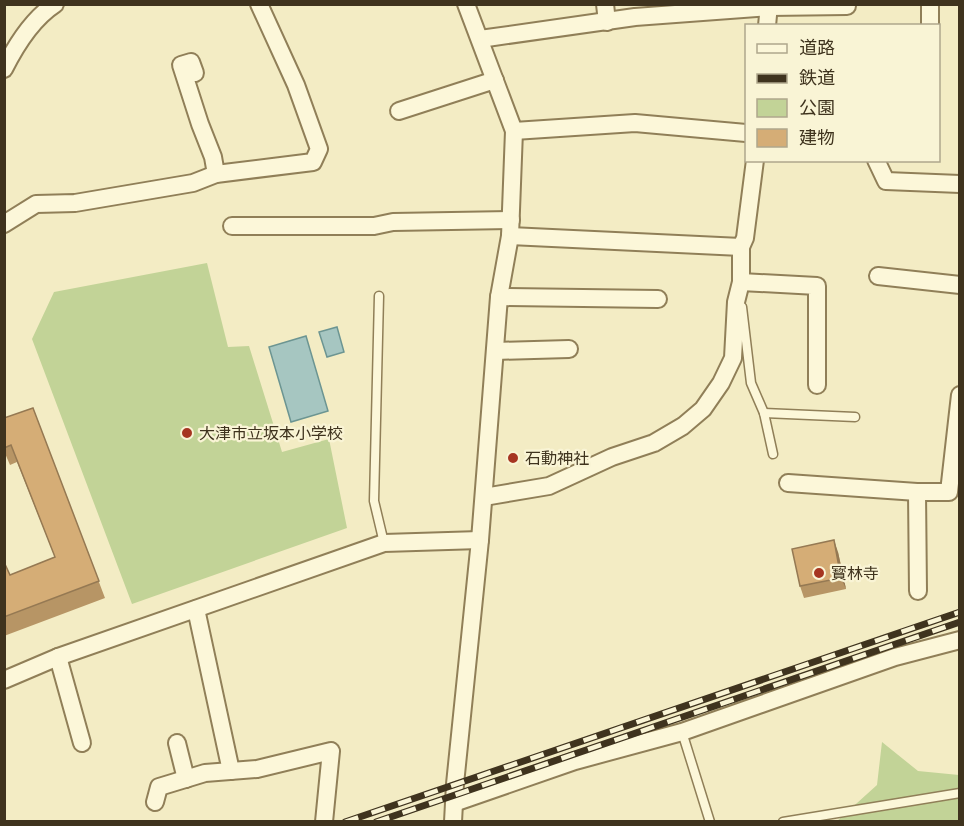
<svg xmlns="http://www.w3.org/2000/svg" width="964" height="826" viewBox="0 0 964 826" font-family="'Roboto Serif','Noto Sans JP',serif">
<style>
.green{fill:#c2d397}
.water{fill:#a6c6c1;stroke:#6c9592;stroke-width:1.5}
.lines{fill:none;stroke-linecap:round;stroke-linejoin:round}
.service-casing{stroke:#907f58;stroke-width:11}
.minor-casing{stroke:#907f58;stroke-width:20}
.service{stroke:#fcf7d9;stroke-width:8}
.minor{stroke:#fcf7d9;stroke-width:16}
.rail-casing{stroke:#3f331e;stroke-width:7}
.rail{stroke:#f9f4d5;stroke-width:4.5;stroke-dasharray:14;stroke-linecap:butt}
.wall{fill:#b79565}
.shaded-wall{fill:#957953}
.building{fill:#d5ad76;stroke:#957953;stroke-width:1.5}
.poi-dot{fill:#a63521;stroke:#f9f4d5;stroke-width:2}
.labels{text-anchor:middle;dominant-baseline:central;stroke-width:4.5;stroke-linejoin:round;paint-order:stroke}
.poi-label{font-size:16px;fill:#3f331e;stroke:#f9f4d5;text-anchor:start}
</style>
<rect width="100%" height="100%" fill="#f3ecc4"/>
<g class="green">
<path d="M 207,263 L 228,347 L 249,346 L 282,452 L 329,439 L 347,528 L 132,604 L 32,339 L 54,292 Z"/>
<path d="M 882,742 L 918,771 L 959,775 L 959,821 L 836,822 L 877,785 Z"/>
</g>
<g class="water">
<path d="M 337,327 L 344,352 L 327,357 L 319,332 Z"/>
<path d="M 306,336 L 328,411 L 291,422 L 269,347 Z"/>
</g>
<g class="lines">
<defs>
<g id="service">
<path d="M 379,296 L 374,501 L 384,543"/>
<path d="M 742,307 L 751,383 L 764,413 L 773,454"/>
<path d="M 764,413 L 855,417"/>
<path d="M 682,732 L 710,822"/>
<path d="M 783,822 L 960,793"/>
</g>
<g id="minor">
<path d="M 605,4 L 607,22"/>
<path d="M 767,26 L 769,4"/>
<path d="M 930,26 L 930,4"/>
<path d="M 480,39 L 635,17 L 769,7 L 847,6"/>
<path d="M 4,69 C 16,45 32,19 55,4"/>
<path d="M 195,73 L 191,62 L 181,65 L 200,124 L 213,157 L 216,174"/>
<path d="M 399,111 L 495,80"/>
<path d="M 514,131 L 635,123 L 746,133"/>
<path d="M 876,160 L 886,181 L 960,184"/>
<path d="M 4,224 L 36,204 L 75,203 L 193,183 L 216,174 L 313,162 L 319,149 L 296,85 L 259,4"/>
<path d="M 232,226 L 374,226 L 393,222 L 511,220"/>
<path d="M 510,236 L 741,247"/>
<path d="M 878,276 L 960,285"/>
<path d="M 741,282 L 817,286 L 817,385"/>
<path d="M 499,297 L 658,299"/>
<path d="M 495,351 L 569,349"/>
<path d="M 788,483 L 917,492 L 949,492 L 960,395"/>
<path d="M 917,492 L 918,591"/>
<path d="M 484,497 L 549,486 L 612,457 L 654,443 L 683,426 L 703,409 L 721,383 L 733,358 L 736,302 L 741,282 L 741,247 L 745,238 L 755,160"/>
<path d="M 196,609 L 231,771"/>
<path d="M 58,657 L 82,743"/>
<path d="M 4,680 L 58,657 L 384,543 L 480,540"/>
<path d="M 177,743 L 186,779"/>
<path d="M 155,802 L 159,787 L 205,773 L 257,769 L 331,751 L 324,822"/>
<path d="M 454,803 L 575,761 L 682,732 L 895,657 L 960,640"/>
<path d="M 453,822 L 455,784 L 480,540 L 499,297 L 510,236 L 514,131 L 466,4"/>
</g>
</defs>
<use href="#service" class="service-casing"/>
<use href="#minor" class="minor-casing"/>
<use href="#service" class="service"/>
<use href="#minor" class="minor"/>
<defs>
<g id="rail">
<path d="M 345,822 L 960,612"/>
<path d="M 376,822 L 960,622"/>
</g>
</defs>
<use href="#rail" class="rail-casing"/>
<use href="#rail" class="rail"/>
</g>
<g class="wall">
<path d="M 33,408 L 105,598 L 4,636 L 4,562 L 10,575 L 55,557 L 17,462 L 10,465 L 4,451 L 4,418 Z"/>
<path d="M 838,552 L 846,589 L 804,598 L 800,586 Z"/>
</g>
<path class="shaded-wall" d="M 834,540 L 838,552 L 846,589 L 841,578 Z"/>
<g class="building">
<path d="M 33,408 L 99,581 L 4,617 L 4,562 L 10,575 L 55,557 L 11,445 L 4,448 L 4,418 Z"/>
<path d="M 834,540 L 841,578 L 800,586 L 792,549 Z"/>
</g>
<g class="poi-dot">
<circle cx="187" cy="433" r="6"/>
<circle cx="513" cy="458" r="6"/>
<circle cx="819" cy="573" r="6"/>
</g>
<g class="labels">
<g class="poi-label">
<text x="199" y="433">大津市立坂本小学校</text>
<text x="525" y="458">石動神社</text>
<text x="831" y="573">寳林寺</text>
</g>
</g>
<rect width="964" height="826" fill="none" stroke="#3f331e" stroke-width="12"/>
<rect x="745" y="24" width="195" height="138" fill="#f9f4d5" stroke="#afa78c" stroke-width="1.5"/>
<rect x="757" y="44" width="30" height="9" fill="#fcf7d9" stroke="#afa78c" stroke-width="1.5"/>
<text x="799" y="54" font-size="18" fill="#3f331e">道路</text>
<rect x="757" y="74" width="30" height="9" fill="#3f331e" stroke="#afa78c" stroke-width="1.5"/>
<text x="799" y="84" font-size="18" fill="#3f331e">鉄道</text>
<rect x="757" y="99" width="30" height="18" fill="#c2d397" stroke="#afa78c" stroke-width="1.5"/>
<text x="799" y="114" font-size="18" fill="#3f331e">公園</text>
<rect x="757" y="129" width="30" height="18" fill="#d5ad76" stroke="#afa78c" stroke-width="1.5"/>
<text x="799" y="144" font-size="18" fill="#3f331e">建物</text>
</svg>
